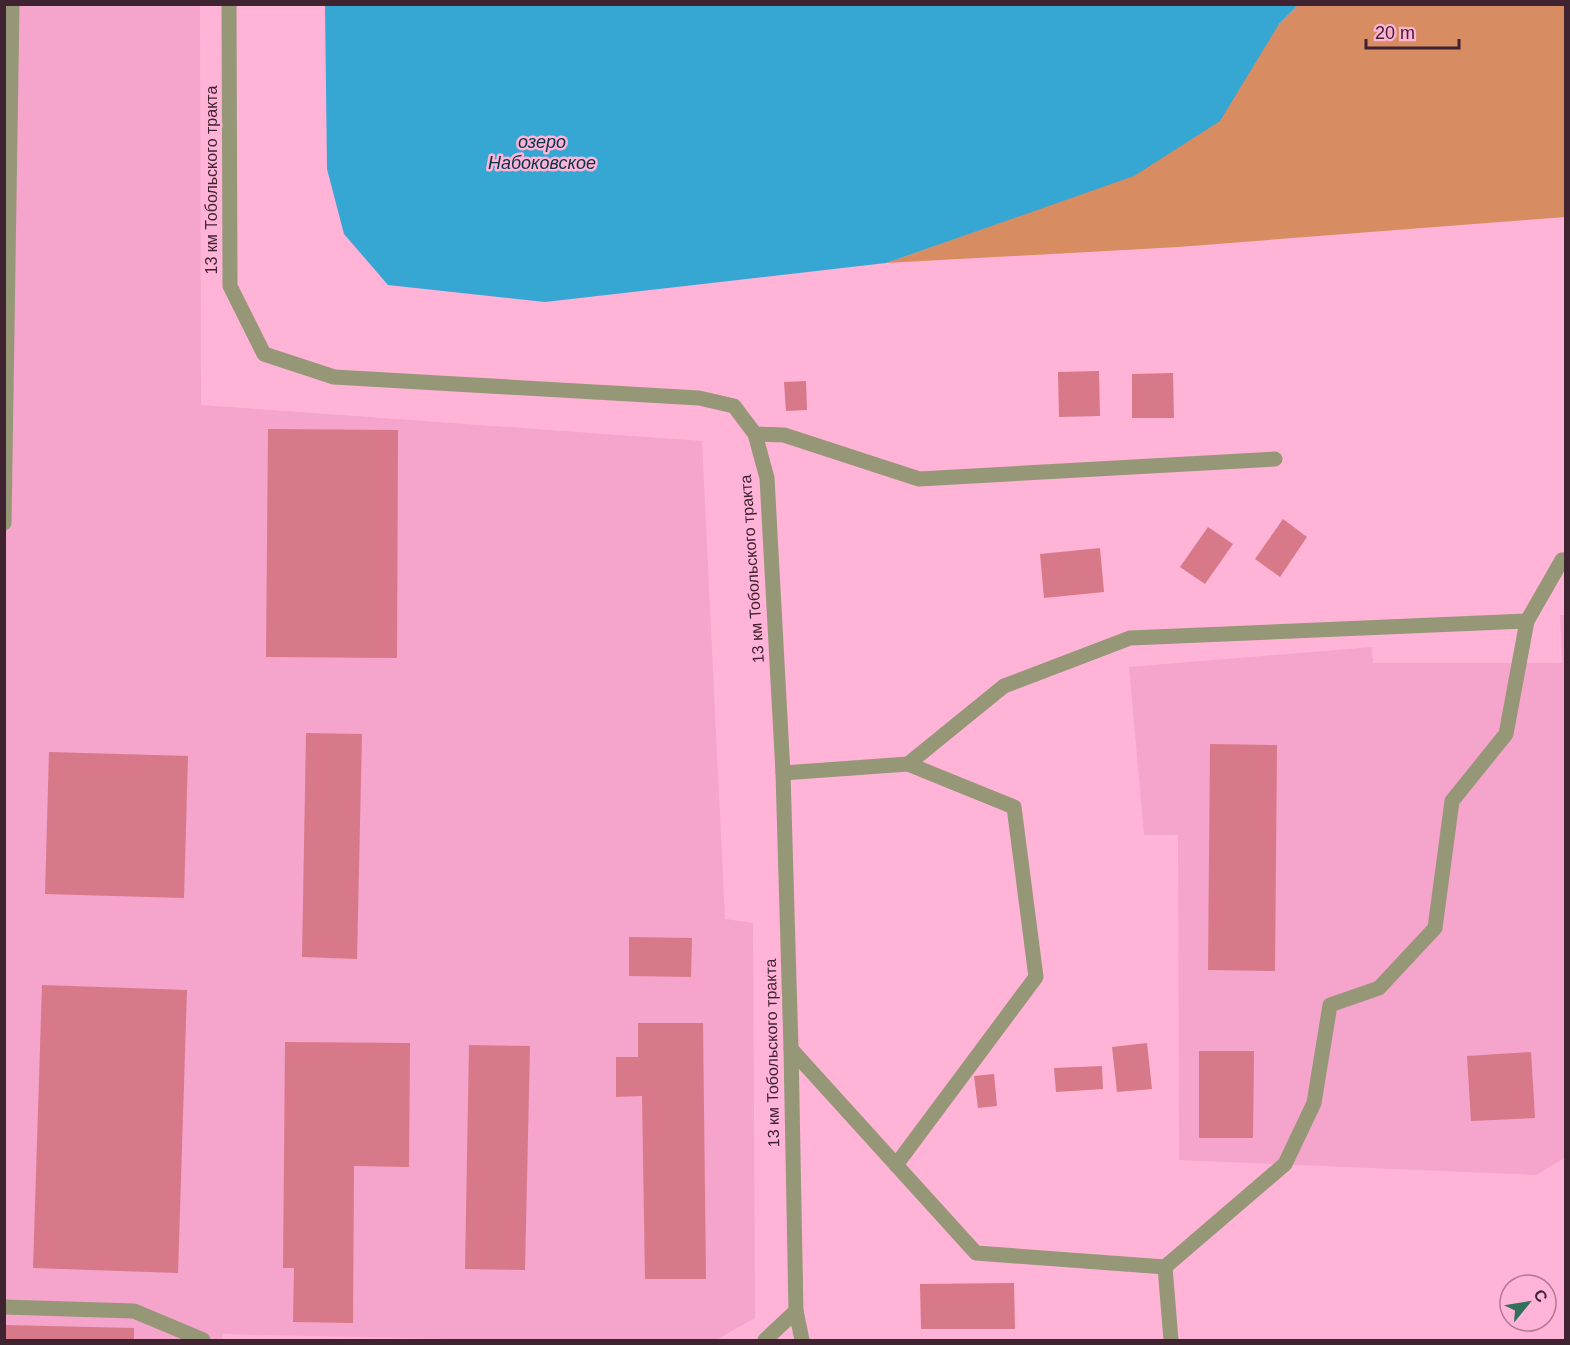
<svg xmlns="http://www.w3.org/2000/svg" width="1570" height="1345" viewBox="0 0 1570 1345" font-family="Helvetica,sans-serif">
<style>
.built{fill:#f5a4cb}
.green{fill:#d78c62}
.water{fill:#36a6d3}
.building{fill:#d77989}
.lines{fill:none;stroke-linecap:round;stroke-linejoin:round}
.lane{stroke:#959777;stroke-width:15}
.street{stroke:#959777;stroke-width:15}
.labels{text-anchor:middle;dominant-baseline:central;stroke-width:5;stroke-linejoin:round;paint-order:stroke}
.street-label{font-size:16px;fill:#402331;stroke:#ffb3d7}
.water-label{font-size:18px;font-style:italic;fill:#043648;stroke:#ffb3d7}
</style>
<rect width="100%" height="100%" fill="#ffb3d7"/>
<g class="built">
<path d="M 5,5 L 200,5 L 201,405 L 702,441 L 725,919 L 753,923 L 755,1318 L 716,1340 L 501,1340 L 223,1334 L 222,1340 L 5,1340 Z"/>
<path d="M 1560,615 L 1565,615 L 1565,1158 L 1536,1175 L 1179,1160 L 1178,835 L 1144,835 L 1129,667 L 1372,647 L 1373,663 L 1562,663 Z"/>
</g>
<path class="green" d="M 1298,5 L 1565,5 L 1565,217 L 1178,247 L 886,263 L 1047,206 L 1279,24 Z"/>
<path class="water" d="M 325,5 L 325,4 L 1298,5 L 1279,24 L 1220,121 L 1134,176 L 886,263 L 545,302 L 388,285 L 344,234 L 327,169 Z"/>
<g class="building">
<path d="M 1099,371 L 1100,416 L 1059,417 L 1058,372 Z"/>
<path d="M 1173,373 L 1174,418 L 1132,418 L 1132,374 Z"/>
<path d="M 806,381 L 807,410 L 786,411 L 784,382 Z"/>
<path d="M 268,429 L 398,430 L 397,658 L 266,657 Z"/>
<path d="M 1283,519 L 1307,537 L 1280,577 L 1255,559 Z"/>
<path d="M 1208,527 L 1233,544 L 1205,584 L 1180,567 Z"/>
<path d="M 1100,548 L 1104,592 L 1044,598 L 1040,554 Z"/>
<path d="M 306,733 L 362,734 L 357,959 L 302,957 Z"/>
<path d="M 1210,744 L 1277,745 L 1275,971 L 1208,970 Z"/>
<path d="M 49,752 L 188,756 L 184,898 L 45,894 Z"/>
<path d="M 629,937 L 692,938 L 691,977 L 629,976 Z"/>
<path d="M 42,985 L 187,990 L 178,1273 L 33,1268 Z"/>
<path d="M 638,1023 L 703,1023 L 706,1279 L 645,1279 L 642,1096 L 616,1097 L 616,1057 L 638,1057 Z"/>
<path d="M 285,1042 L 410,1043 L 409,1167 L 354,1166 L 353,1323 L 293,1322 L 294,1268 L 283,1268 Z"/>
<path d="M 1147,1043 L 1152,1089 L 1117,1092 L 1112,1047 Z"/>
<path d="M 469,1045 L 530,1046 L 525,1270 L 465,1269 Z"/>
<path d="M 1199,1051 L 1254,1051 L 1253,1138 L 1199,1138 Z"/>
<path d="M 1531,1052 L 1535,1118 L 1471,1121 L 1467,1056 Z"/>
<path d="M 1102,1066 L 1103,1089 L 1056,1092 L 1054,1068 Z"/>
<path d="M 994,1074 L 997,1106 L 978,1108 L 974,1076 Z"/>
<path d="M 1014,1283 L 1015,1329 L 921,1329 L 920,1284 Z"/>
<path d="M 4,1325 L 134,1328 L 134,1340 L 4,1340 Z"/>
</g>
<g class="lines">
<g class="lane">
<path d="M 755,434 L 784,435 L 919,479 L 1275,459"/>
<path d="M 4,523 L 12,4"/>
<path d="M 783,773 L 908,764 L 1004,686 L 1130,638 L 1527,621 L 1562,560 L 1566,560"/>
<path d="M 791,1049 L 976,1253 L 1165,1267 L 1285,1164 L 1314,1103 L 1330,1005 L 1379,988 L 1435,928 L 1452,801 L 1506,734 L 1527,621"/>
<path d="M 896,1165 L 1036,977 L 1014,807 L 908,764"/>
<path d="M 1165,1267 L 1171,1340"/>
<path d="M 4,1307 L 134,1311 L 203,1340"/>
<path d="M 796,1311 L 802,1340"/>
</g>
<path class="street" d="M 229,4 L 230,286 L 264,354 L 334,377 L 699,398 L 734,406 L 755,434 L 767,478 L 783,773 L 791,1049 L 796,1311 L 765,1340"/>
</g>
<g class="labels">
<g class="street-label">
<text transform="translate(211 180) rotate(-90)">13 км Тобольского тракта</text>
<text transform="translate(752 569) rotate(-94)">13 км Тобольского тракта</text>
<text transform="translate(772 1053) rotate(-91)">13 км Тобольского тракта</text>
</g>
<g class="water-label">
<text x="542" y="142">озеро<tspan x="542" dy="21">Набоковское</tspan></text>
</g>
</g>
<rect width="1570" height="1345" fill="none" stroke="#402331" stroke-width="12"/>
<g transform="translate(1528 1303) rotate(60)"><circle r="28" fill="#ffb3d7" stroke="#b37995" stroke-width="1.5"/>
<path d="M0-4.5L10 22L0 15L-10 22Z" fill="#33705c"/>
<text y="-9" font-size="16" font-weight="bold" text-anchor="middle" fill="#402331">С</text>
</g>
<path d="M1366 39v9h93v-9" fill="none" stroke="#402331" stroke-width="3"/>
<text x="1375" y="39" font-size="18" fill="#402331" stroke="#ffb3d7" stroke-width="4.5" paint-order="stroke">20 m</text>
</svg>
